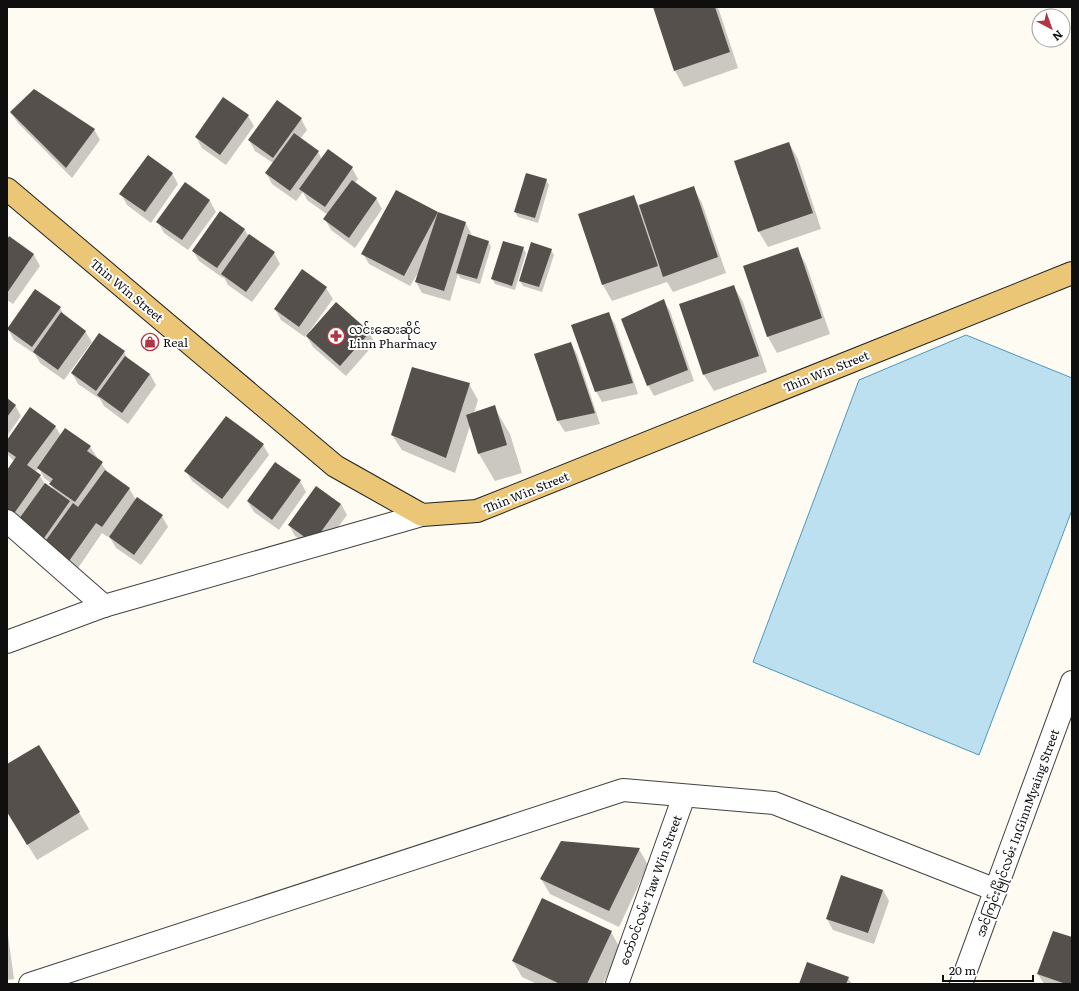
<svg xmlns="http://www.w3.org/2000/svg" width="1079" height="991" viewBox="0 0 1079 991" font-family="Literata,'Noto Sans Myanmar',serif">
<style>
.water{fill:#bce0f0;stroke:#4b99bf}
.shadow{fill:#0003;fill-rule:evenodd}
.building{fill:#56504c}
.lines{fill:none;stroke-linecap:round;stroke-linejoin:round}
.minor-casing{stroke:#424242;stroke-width:24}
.major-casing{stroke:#202020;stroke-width:24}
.minor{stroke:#fff;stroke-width:22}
.major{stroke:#eac676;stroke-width:22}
.labels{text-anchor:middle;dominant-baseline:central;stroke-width:4;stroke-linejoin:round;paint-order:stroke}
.street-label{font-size:12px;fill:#0f0f0f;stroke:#fff}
.poi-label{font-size:12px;fill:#0f0f0f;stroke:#fff;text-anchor:start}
</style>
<rect width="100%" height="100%" fill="#fefbf2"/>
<path class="water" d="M 966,335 L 1072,378 L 1072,510 L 979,755 L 753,662 L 859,380 Z"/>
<g class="shadow">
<path d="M 654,7 L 718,7 L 738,68 L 684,87 L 675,71 Z"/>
<path d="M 11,113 L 94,129 L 100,140 L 72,178 L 18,123 Z"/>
<path d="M 248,116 L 254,126 L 226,165 L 202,148 L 196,137 Z"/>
<path d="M 301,119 L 307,130 L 300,139 L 318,152 L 322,159 L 352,168 L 358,179 L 355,183 L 376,198 L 382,209 L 355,248 L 331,230 L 325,219 L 328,215 L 307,200 L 303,192 L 296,201 L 272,184 L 266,173 L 273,163 L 255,151 L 249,140 Z"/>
<path d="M 789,143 L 798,159 L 821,229 L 768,247 L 759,232 Z"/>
<path d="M 172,173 L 178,184 L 151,223 L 127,205 L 121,194 Z"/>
<path d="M 546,180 L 549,185 L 538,223 L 518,217 L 515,212 Z"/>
<path d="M 186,184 L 210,201 L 216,212 L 188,250 L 164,233 L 158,222 Z"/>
<path d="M 693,187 L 702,203 L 726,273 L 673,292 L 667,282 L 612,301 L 603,285 L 580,215 L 633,196 L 639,206 Z"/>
<path d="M 220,212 L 245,230 L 249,237 L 274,253 L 280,264 L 252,302 L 228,285 L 224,277 L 223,278 L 199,261 L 193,251 Z"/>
<path d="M 437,213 L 465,222 L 471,233 L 470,236 L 489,242 L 491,247 L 480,284 L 460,278 L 458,274 L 450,301 L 422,293 L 416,282 L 420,270 L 410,286 L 369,264 L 363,254 Z"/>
<path d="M 10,238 L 34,255 L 40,266 L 13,304 L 7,300 L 7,241 Z"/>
<path d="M 523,248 L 526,253 L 515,290 L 495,284 L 492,279 Z"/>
<path d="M 797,249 L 806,264 L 830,334 L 777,353 L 768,337 L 744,267 Z"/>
<path d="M 551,250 L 554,255 L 542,292 L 523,286 L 520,281 Z"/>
<path d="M 302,271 L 326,288 L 333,299 L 309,332 L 369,333 L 375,343 L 346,376 L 313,347 L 306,335 L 305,337 L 281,320 L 275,309 Z"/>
<path d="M 734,287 L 743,302 L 767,372 L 714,391 L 704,375 L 680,305 Z"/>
<path d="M 663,300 L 670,311 L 694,381 L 654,396 L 648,385 Z"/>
<path d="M 60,308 L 65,317 L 85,331 L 92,342 L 64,380 L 40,363 L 35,354 L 14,340 L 8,329 Z"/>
<path d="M 608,313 L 615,324 L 638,394 L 602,402 L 596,391 Z"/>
<path d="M 571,343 L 577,354 L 600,424 L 565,432 L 558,421 L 535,355 Z"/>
<path d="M 124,352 L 128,359 L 150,374 L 156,385 L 128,424 L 104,406 L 100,399 L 78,384 L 72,373 Z"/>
<path d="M 469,384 L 478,400 L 474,413 L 494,407 L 510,434 L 522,473 L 495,481 L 479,454 L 470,426 L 455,473 L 402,450 L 392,435 Z"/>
<path d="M 7,400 L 15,405 L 21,416 L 7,436 Z"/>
<path d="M 55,426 L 61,436 L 90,447 L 108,473 L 129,488 L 136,500 L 162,516 L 168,527 L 141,565 L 116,548 L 109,536 L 108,537 L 102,533 L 76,571 L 7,516 L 7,472 L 14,461 L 7,454 L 7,442 ZM 39,468 L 44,478 L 51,483 L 54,491 L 45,484 L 40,476 L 35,472 Z"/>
<path d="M 263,445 L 269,455 L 228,509 L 192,481 L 186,471 Z"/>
<path d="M 300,481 L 306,492 L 279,530 L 254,512 L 248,502 Z"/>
<path d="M 341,504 L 347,515 L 319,553 L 295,536 L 289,525 Z"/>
<path d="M 39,746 L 89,829 L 37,860 L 7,811 L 7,765 Z"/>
<path d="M 639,849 L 648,865 L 619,927 L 550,894 L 541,879 Z"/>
<path d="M 883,890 L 889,901 L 874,944 L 833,930 L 827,919 Z"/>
<path d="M 7,928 L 14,979 L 7,980 Z"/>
<path d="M 611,932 L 620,948 L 603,984 L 537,984 L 522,977 L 513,961 Z"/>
<path d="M 1072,938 L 1072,984 L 1044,984 L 1038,974 Z"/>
<path d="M 848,978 L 852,984 L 800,984 Z"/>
</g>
<g class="building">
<path d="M 653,7 L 715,7 L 730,52 L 674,71 Z"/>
<path d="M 34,89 L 95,129 L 66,168 L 10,112 Z"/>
<path d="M 223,97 L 249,115 L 220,155 L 195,137 Z"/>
<path d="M 277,100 L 302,118 L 273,158 L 248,140 Z"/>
<path d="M 294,133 L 319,151 L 290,191 L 265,173 Z"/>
<path d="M 789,142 L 813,213 L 758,232 L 734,161 Z"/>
<path d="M 328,149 L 353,167 L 325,207 L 299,189 Z"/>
<path d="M 148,155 L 173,173 L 145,212 L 119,194 Z"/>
<path d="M 526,173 L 547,179 L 535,218 L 514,212 Z"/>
<path d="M 352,180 L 377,198 L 349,238 L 323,219 Z"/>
<path d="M 185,182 L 210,200 L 182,240 L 156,222 Z"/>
<path d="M 694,186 L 718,257 L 663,277 L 639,205 Z"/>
<path d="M 396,190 L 438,212 L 404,276 L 361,254 Z"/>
<path d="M 634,195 L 658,266 L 602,285 L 578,214 Z"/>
<path d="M 220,211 L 245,229 L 217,268 L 192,251 Z"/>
<path d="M 438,212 L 466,222 L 444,291 L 415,282 Z"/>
<path d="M 249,234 L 275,252 L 246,292 L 221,274 Z"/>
<path d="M 468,234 L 489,241 L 477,279 L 456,273 Z"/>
<path d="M 9,236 L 34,254 L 7,293 L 7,240 Z"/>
<path d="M 503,241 L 524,247 L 512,286 L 491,279 Z"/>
<path d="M 531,242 L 552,249 L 539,287 L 519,281 Z"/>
<path d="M 798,247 L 822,318 L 767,337 L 743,266 Z"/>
<path d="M 302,269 L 327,287 L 299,327 L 274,309 Z"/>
<path d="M 734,285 L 759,356 L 703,375 L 679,304 Z"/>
<path d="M 35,289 L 61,307 L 32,347 L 7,329 Z"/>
<path d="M 664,299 L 688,370 L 647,386 L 621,319 Z"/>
<path d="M 336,302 L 370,332 L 340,366 L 306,336 Z"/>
<path d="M 61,312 L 86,331 L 58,370 L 33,352 Z"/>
<path d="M 609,312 L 633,383 L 595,392 L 571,325 Z"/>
<path d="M 99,333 L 125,351 L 96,391 L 71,373 Z"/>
<path d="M 571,342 L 595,413 L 557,421 L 534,354 Z"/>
<path d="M 125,356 L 150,374 L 122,413 L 97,395 Z"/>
<path d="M 412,367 L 470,383 L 446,458 L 391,435 Z"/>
<path d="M 7,398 L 16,405 L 7,417 Z"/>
<path d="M 495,405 L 507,445 L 478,454 L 466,415 Z"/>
<path d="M 30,407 L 56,426 L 27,465 L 41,475 L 13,515 L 7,511 L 7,470 L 16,457 L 7,451 L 7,440 Z"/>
<path d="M 226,416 L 264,444 L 222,499 L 184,471 Z"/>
<path d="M 65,428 L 91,446 L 87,451 L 103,462 L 75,502 L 49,484 L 53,479 L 37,468 Z"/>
<path d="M 275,462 L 301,480 L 272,520 L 247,501 Z"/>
<path d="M 105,470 L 130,488 L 102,527 L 96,523 L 69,561 L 44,543 L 73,503 L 78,507 Z"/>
<path d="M 45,483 L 70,501 L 42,541 L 16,523 Z"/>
<path d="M 316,486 L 341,504 L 313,543 L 288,525 Z"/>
<path d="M 137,497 L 163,515 L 134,555 L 109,537 Z"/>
<path d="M 39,745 L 80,812 L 27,845 L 7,812 L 7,764 Z"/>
<path d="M 561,841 L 640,848 L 609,911 L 540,879 Z"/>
<path d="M 841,875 L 883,890 L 868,933 L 826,919 Z"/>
<path d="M 542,898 L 612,931 L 587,984 L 560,984 L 512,961 Z"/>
<path d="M 1053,931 L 1072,937 L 1072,984 L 1066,984 L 1037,974 Z"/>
<path d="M 807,962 L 849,977 L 846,984 L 799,984 Z"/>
</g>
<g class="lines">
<defs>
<g id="minor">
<path d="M 7,521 L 104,606"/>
<path d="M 7,642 L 104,606 L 422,515"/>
<path d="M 30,984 L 623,790 L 774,803 L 996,890"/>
<path d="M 617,984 L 684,796"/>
<path d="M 961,984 L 1072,682"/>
</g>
<path id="major" d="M 7,189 L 335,466 L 422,515 L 477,511 L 1072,273"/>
</defs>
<use href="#minor" class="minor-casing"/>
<use href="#major" class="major-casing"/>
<use href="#minor" class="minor"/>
<use href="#major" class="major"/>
</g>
<defs>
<symbol id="pharmacy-ring" viewBox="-11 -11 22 22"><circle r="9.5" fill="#fff" stroke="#b13544" stroke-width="1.5"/><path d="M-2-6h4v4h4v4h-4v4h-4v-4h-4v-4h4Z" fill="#b13544"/></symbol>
<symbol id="shop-ring" viewBox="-11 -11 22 22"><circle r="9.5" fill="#fff" stroke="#b13544" stroke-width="1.5"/><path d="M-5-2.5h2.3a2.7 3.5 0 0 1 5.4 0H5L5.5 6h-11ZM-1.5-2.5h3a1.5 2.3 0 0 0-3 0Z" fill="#b13544"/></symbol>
</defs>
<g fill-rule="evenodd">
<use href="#pharmacy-ring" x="326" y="326" width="20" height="20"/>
<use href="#shop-ring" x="140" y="332" width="20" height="20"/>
</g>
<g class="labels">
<g class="street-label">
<text transform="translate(127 290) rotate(40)">Thin Win Street</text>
<text transform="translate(826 371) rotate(-22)">Thin Win Street</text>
<text transform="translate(526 492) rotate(-22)">Thin Win Street</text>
<text transform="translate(1017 833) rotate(-70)">အင်ကြင်းမြိုင်လမ်း InGinnMyaing Street</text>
<text transform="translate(650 890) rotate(-70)">တော်ဝင်လမ်း Taw Win Street</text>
</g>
<g class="poi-label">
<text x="349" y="329">လင်းဆေးဆိုင်<tspan x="349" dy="14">Linn Pharmacy</tspan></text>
<text x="163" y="342">Real</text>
</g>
</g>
<rect width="1079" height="991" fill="none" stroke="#0f0f0f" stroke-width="16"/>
<g transform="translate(1051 28) rotate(139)"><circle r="19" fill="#ffffff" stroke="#9f9f9f"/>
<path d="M0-3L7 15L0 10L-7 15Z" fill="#b13544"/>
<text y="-6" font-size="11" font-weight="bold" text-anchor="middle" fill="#0f0f0f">N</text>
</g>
<path d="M943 975v6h90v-6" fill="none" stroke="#0f0f0f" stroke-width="2"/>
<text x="949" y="975" font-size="12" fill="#0f0f0f" stroke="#ffffff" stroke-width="3" paint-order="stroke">20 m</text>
</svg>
